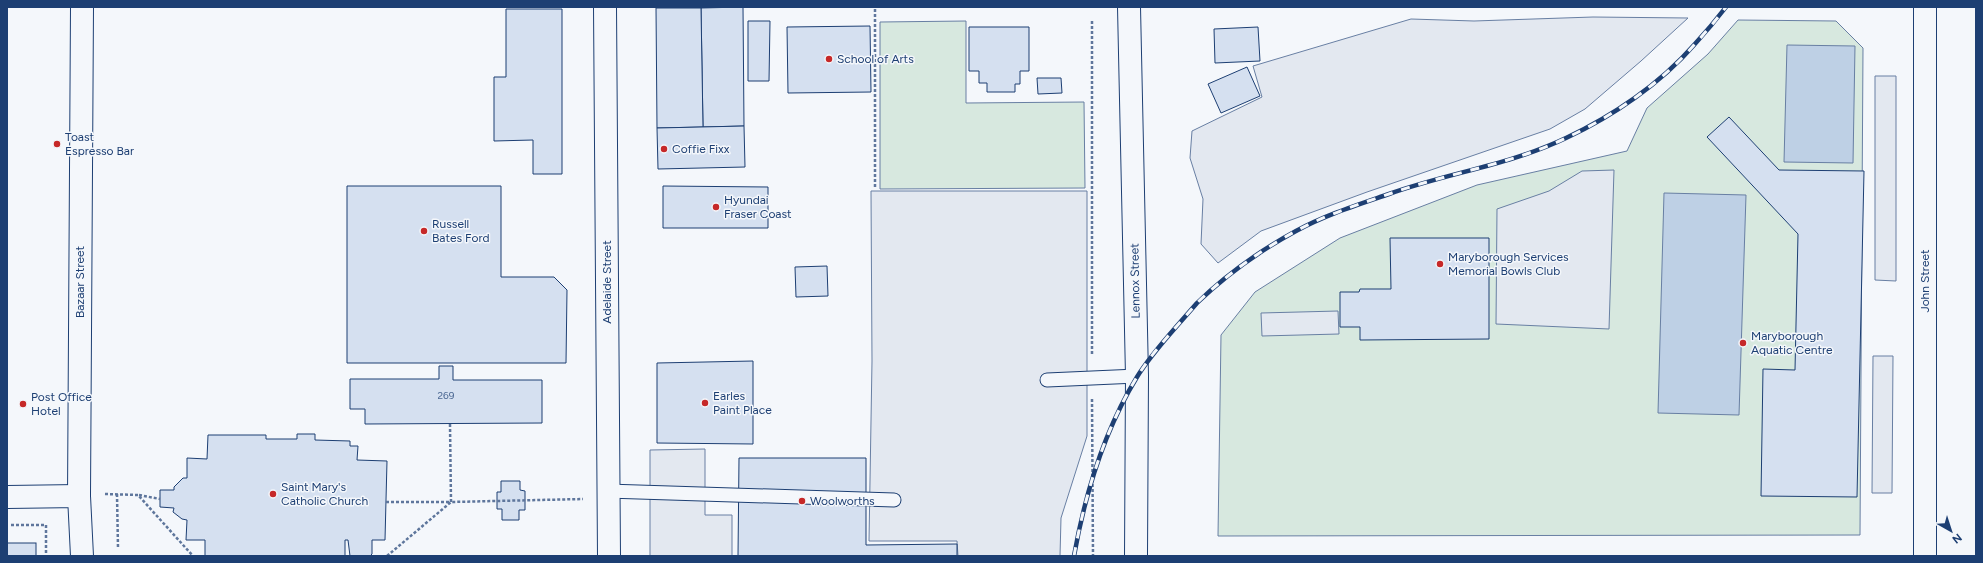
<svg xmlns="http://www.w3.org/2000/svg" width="1983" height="563" viewBox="0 0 1983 563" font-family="Figtree,sans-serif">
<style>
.green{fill:#d7e8df;stroke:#687fa3}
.parking{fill:#e3e8f0;stroke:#687fa3}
.water{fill:#bed0e5;stroke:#687fa3}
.building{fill:#d5e0f0;stroke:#1d3f73}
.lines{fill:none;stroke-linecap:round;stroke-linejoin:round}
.service-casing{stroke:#1d3f73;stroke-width:15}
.minor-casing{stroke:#1d3f73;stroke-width:24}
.tertiary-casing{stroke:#1d3f73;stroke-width:24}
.path{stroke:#5e769c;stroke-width:2.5;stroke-dasharray:3 2;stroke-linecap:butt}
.service{stroke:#f4f7fb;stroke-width:13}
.minor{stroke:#f4f7fb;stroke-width:22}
.tertiary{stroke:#f4f7fb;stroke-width:22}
.rail-casing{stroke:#1d3f73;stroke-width:4.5}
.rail{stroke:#f4f7fb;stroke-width:3;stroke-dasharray:9;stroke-linecap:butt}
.poi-dot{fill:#c62828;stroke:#f4f7fb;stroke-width:1.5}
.labels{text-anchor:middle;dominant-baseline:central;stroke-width:3;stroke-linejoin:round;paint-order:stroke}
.number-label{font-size:10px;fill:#4b6792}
.poi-label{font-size:12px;fill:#1d3f73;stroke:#f4f7fb;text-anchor:start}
.street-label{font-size:12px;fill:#1d3f73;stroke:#f4f7fb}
</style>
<rect width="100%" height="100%" fill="#f4f7fb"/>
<g class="green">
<path d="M 1738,20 L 1836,21 L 1863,48 L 1860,535 L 1218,536 L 1221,335 L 1255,292 L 1340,238 L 1477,185 L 1627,151 L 1647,108 L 1708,54 Z"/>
<path d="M 966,21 L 966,103 L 1084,102 L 1085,188 L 880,189 L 880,22 Z"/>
</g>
<g class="parking">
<path d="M 1593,17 L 1688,18 L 1641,61 L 1585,109 L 1550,129 L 1367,192 L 1261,231 L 1218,263 L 1201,244 L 1203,199 L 1190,158 L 1192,131 L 1262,97 L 1253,66 L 1411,19 L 1474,21 Z"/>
<path d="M 1875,76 L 1896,76 L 1896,281 L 1875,280 Z"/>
<path d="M 1614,170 L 1609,329 L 1496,324 L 1497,209 L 1549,191 L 1582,171 Z"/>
<path d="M 871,191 L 1087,191 L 1087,436 L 1061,518 L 1060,556 L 958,556 L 957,541 L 869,541 L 872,361 Z"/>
<path d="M 1338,311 L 1339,334 L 1262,336 L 1261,313 Z"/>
<path d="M 1873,356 L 1893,356 L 1892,493 L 1872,493 Z"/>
<path d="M 705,449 L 705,515 L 732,515 L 732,556 L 650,556 L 650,450 Z"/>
</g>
<g class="water">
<path d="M 1787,45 L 1855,46 L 1853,163 L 1784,162 Z"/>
<path d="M 1664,193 L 1746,195 L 1739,415 L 1658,413 Z"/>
</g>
<g class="building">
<path d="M 743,7 L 744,126 L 703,127 L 701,8 Z"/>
<path d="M 656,8 L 701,8 L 703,127 L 657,128 Z"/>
<path d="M 506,9 L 562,9 L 562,174 L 533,174 L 533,140 L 494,141 L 494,77 L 506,77 Z"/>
<path d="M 748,21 L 770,21 L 769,81 L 748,81 Z"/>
<path d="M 870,26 L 871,92 L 788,93 L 787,27 Z"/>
<path d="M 969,27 L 1029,27 L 1029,71 L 1020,71 L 1020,84 L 1015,84 L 1015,92 L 987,92 L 987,83 L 979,83 L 979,71 L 969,71 Z"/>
<path d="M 1258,27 L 1260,61 L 1215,63 L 1214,29 Z"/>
<path d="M 1247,67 L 1260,96 L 1221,113 L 1208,84 Z"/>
<path d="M 1037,78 L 1061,78 L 1062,93 L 1038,94 Z"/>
<path d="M 1729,117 L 1779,170 L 1864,171 L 1857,497 L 1761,496 L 1763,369 L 1795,370 L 1798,234 L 1707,137 Z"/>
<path d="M 744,126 L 745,167 L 658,169 L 657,128 Z"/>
<path d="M 347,186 L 501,186 L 501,277 L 554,277 L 567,290 L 566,363 L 347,363 Z"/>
<path d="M 663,186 L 768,187 L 768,228 L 663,228 Z"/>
<path d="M 1390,238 L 1489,238 L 1489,339 L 1360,340 L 1360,327 L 1340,327 L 1340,292 L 1359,292 L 1360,289 L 1391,289 Z"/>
<path d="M 827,266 L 828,296 L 796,297 L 795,267 Z"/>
<path d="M 753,361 L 753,444 L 657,443 L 657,363 Z"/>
<path d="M 439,366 L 453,366 L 453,380 L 542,380 L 542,423 L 365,424 L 365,409 L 350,409 L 350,379 L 439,379 Z"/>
<path d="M 297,434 L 315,434 L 315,440 L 350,441 L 350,446 L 358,446 L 357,460 L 387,461 L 385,540 L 372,540 L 372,554 L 370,556 L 350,556 L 348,540 L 345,540 L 345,556 L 205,556 L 205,540 L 186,540 L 187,520 L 182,519 L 173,512 L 174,508 L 160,507 L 160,490 L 174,490 L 174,487 L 183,478 L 187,478 L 187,458 L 207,459 L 208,435 L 266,435 L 266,439 L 297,439 Z"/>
<path d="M 739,458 L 866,458 L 866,545 L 957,544 L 957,556 L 738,556 Z"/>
<path d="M 501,481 L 520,481 L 520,490 L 525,491 L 525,510 L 519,510 L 519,520 L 502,520 L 502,509 L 497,509 L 497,492 L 501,492 Z"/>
<rect x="7" y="543" width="29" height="13"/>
</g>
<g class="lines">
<defs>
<g id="service">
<path d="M 1047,380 L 1137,376"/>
<path d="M 607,491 L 894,500"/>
</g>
<g id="minor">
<path d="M 605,7 L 609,556"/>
<path d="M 1129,7 L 1137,376 L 1136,556"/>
<path d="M 79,496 L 82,7"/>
<path d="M 1925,556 L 1925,7"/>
</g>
<path id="tertiary" d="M 7,497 L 79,496 L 82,556"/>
</defs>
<use href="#service" class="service-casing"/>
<use href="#minor" class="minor-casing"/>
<use href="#tertiary" class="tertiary-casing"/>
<g class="path">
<path d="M 875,9 L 875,187"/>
<path d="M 1092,21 L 1092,356"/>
<path d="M 1092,399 L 1093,556"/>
<path d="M 105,494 L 138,495 L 193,556"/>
<path d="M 117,494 L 118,548"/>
<path d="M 139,495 L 160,499"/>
<path d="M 386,502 L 451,502 L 450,424"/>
<path d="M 11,525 L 46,525 L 46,556"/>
<path d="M 387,556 L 451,502 L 583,499"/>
</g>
<use href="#service" class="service"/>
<use href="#minor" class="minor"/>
<use href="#tertiary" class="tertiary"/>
<defs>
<path id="rail" d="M 1074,556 C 1085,494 1104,431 1137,377 C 1148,359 1162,343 1176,327 C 1183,319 1190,311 1197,303 C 1226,275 1261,250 1296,231 C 1325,215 1357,205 1389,194 C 1447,173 1510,165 1566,138 C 1613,116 1660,84 1694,45 C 1705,33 1716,20 1726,7"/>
</defs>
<use href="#rail" class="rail-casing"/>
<use href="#rail" class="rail"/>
</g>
<g class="poi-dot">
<circle cx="829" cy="59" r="4"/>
<circle cx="57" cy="144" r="4"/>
<circle cx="664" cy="149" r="4"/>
<circle cx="716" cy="207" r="4"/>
<circle cx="424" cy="231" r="4"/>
<circle cx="1440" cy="264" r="4"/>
<circle cx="1743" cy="343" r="4"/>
<circle cx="705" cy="403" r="4"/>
<circle cx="23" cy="404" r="4"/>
<circle cx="273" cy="494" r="4"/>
<circle cx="802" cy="501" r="4"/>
</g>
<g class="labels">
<g class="number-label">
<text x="446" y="395">269</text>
</g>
<g class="poi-label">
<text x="837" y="59">School of Arts</text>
<text x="65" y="137">Toast<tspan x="65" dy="14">Espresso Bar</tspan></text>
<text x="672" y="149">Coffie Fixx</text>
<text x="724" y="200">Hyundai<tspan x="724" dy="14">Fraser Coast</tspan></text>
<text x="432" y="224">Russell<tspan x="432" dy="14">Bates Ford</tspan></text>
<text x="1448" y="257">Maryborough Services<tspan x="1448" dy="14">Memorial Bowls Club</tspan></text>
<text x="1751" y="336">Maryborough<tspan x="1751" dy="14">Aquatic Centre</tspan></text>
<text x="713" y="396">Earles<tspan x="713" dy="14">Paint Place</tspan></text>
<text x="31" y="397">Post Office<tspan x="31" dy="14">Hotel</tspan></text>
<text x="281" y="487">Saint Mary's<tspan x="281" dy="14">Catholic Church</tspan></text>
<text x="810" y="501">Woolworths</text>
</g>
<g class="street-label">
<text transform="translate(1135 281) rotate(-91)">Lennox Street</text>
<text transform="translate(1925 281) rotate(-90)">John Street</text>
<text transform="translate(80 282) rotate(-90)">Bazaar Street</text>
<text transform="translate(607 282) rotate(-90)">Adelaide Street</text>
</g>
</g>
<rect width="1983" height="563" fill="none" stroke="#1d3f73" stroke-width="16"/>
<g transform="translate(1951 531) rotate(141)" stroke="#f4f7fb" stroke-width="3" paint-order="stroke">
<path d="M0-3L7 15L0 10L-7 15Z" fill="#1d3f73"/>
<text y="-6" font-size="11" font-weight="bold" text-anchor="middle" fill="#1d3f73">N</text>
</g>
</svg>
